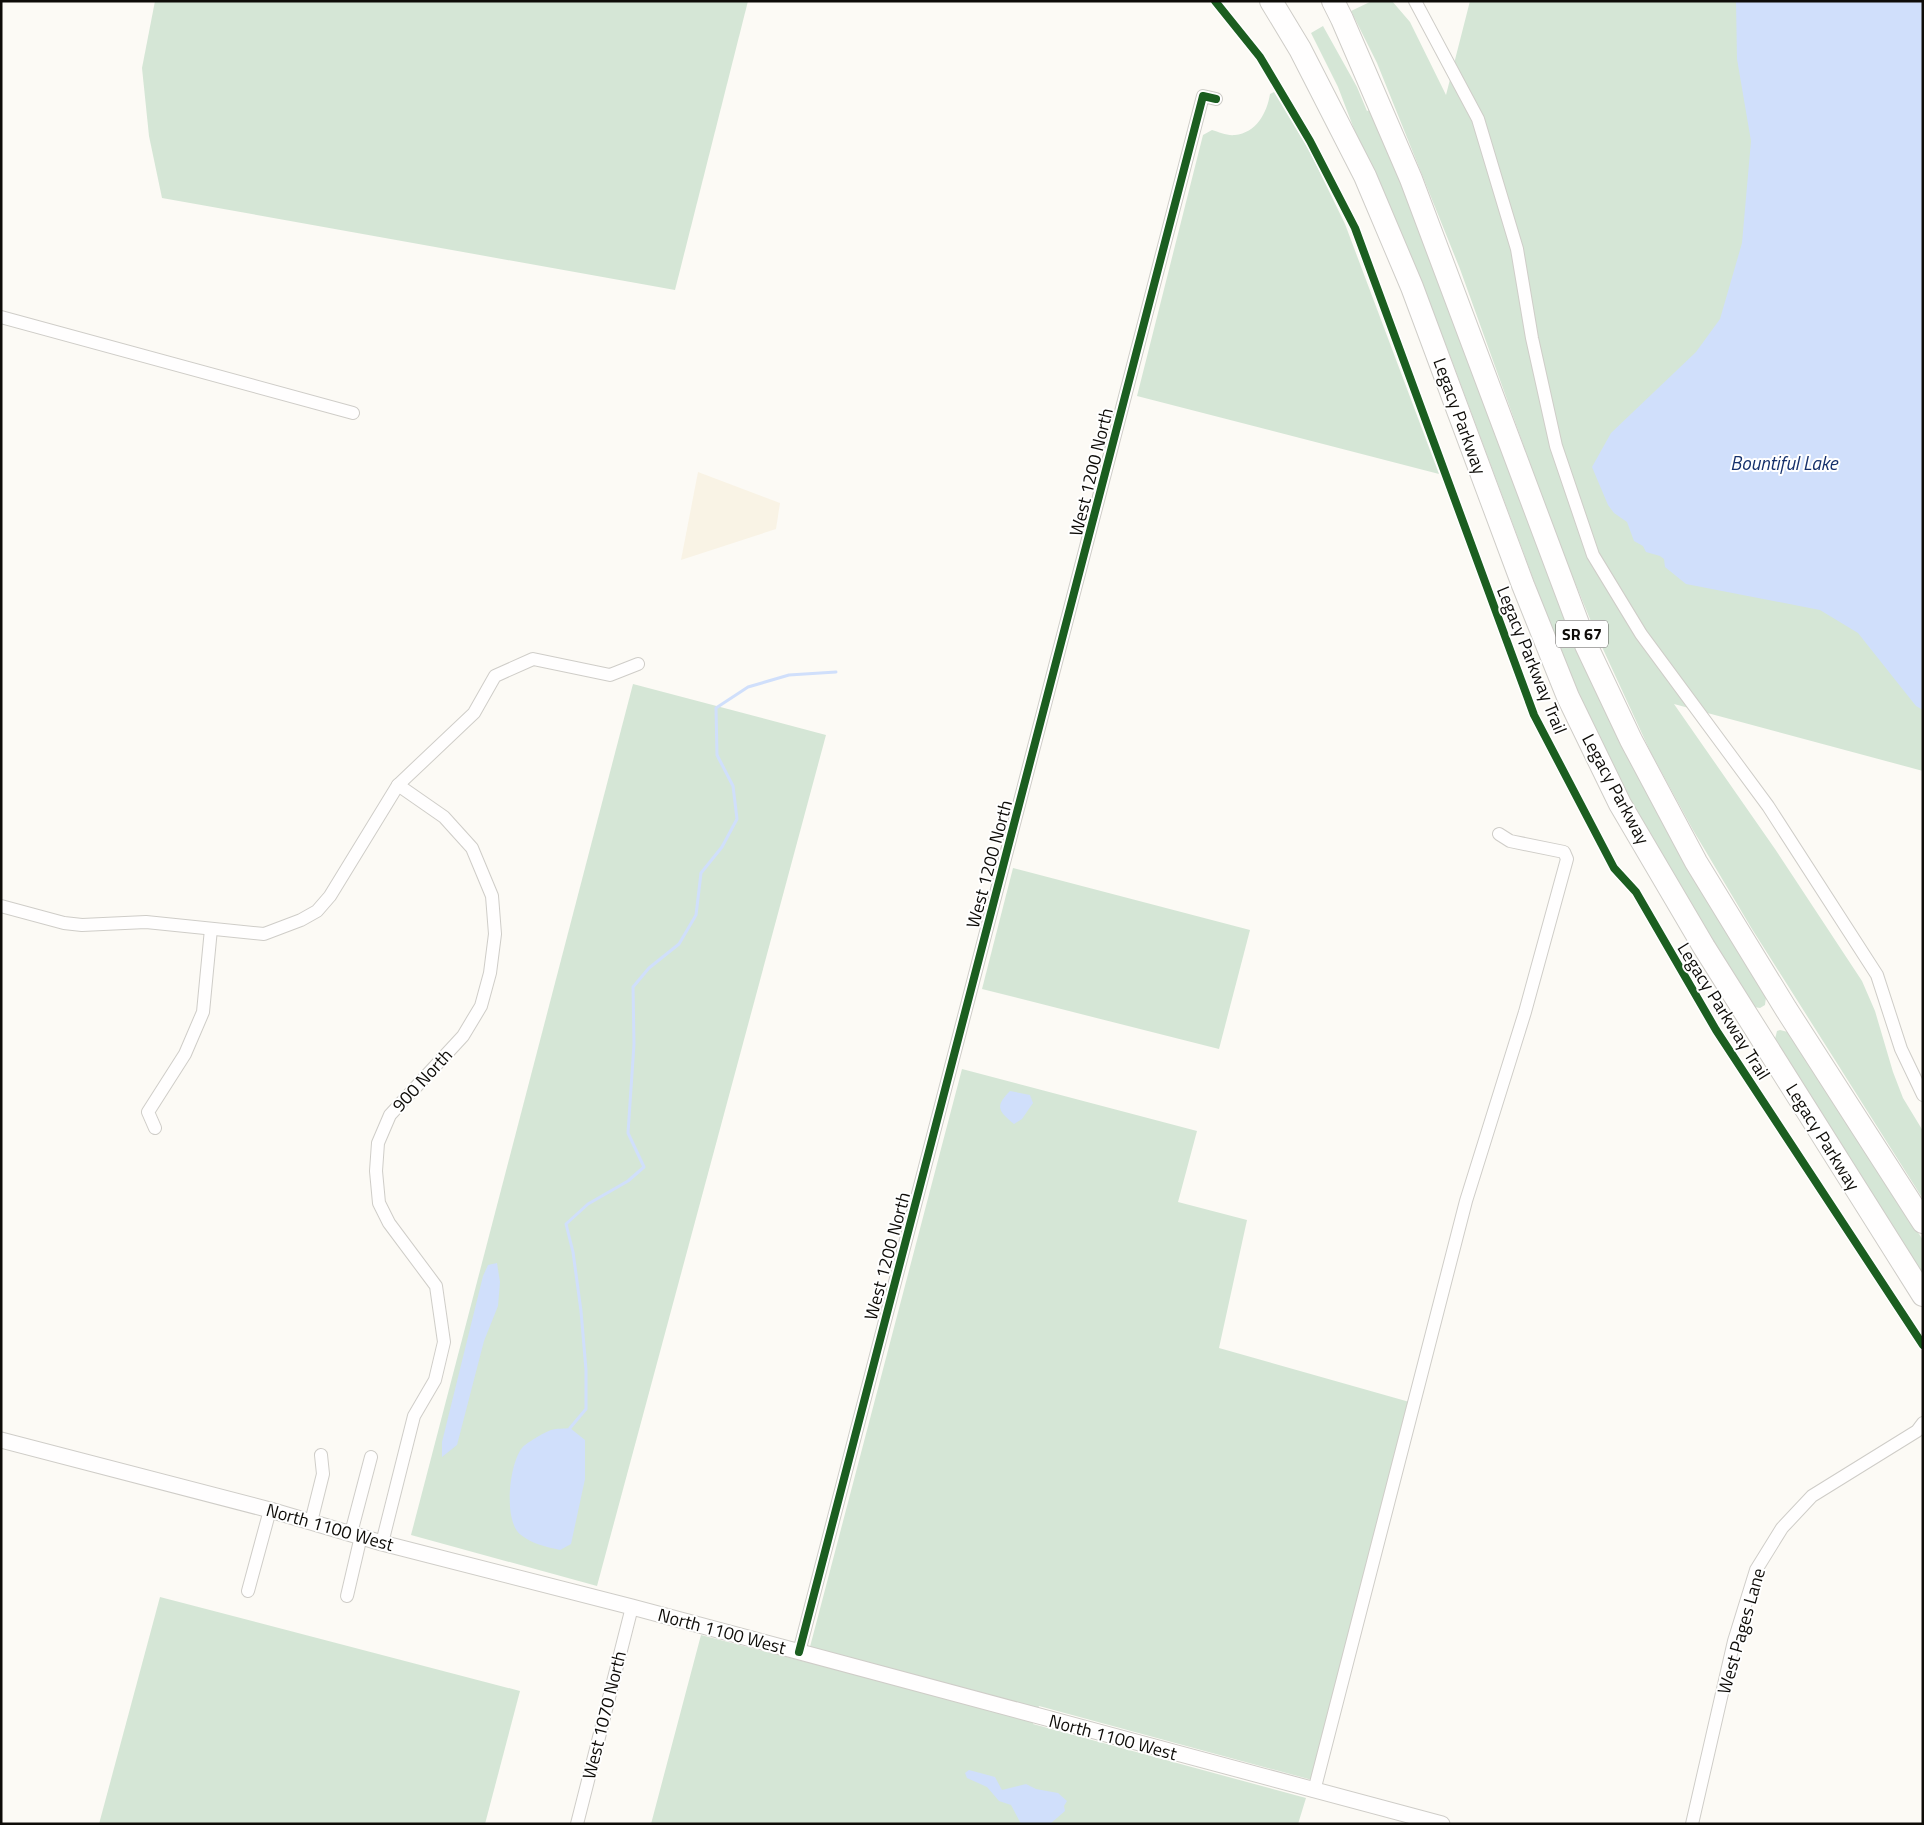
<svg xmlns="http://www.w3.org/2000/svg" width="1924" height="1825" viewBox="0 0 1924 1825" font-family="'Titillium Web',sans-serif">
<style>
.built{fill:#f9f3e5}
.green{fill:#d5e6d6}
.water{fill:#d0dffb}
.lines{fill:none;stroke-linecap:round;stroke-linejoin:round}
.stream{stroke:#d0dffb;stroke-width:3}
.minor-casing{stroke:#cfcdc8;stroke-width:14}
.tertiary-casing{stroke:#cfcdc8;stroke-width:17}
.motorway-casing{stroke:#cfcdc8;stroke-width:24}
.minor{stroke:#fffefe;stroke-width:12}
.tertiary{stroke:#fffefe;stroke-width:15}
.motorway{stroke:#fffefe;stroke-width:22}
.cycleway-casing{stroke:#fff;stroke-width:11}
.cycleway{stroke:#1b5e20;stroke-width:8}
.labels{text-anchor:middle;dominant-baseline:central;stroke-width:4;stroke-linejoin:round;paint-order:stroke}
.shield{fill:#fff;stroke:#565552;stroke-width:1}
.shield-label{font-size:16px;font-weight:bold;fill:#0e0c08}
.street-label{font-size:18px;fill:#0e0c08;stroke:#fff}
.water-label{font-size:19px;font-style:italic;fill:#16316c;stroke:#fff}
</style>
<rect width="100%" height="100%" fill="#fcfaf5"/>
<path class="built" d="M 698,472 L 780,503 L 776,529 L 681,560 Z"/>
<g class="green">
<path d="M 155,1 L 748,1 L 675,290 L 162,198 L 149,136 L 142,68 Z"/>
<path d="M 1372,1 L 1392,1 L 1410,22 L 1446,95 L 1470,1 L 1923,1 L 1923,771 L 1674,704 L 1775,849 L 1862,981 L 1875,1011 L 1893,1072 L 1903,1098 L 1923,1131 L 1923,1199 L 1752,929 L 1693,830 L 1650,751 L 1597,636 L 1559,544 L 1460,269 L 1377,63 L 1351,11 Z"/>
<path d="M 1323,26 L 1357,87 L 1367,111 L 1372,109 L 1401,177 L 1519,497 L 1766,997 L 1765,1005 L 1760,1008 L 1754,1007 L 1643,827 L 1589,716 L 1559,648 L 1449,353 L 1400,231 L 1362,150 L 1338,87 L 1311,33 Z"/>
<path d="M 1274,92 L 1310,152 L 1345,224 L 1439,474 L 1137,396 L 1203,135 L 1212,130 C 1219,132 1227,136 1235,135 C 1256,133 1267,113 1270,94 Z"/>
<path d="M 633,684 L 826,735 L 597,1586 L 411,1535 Z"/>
<path d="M 1013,868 L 1250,930 L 1219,1049 L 982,989 Z"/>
<path d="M 1780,1030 L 1788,1032 L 1923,1240 L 1923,1276 L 1775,1039 L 1777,1031 Z"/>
<path d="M 962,1069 L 1197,1131 L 1178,1202 L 1247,1220 L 1219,1348 L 1413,1403 L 1312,1780 L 1039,1706 L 1033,1724 L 1306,1798 L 1298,1824 L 651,1824 L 701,1635 L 806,1662 Z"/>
<path d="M 160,1597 L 520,1691 L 485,1824 L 99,1824 Z"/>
</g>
<g class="water">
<path d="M 1736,1 L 1923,1 L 1923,710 L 1916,706 L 1858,633 L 1820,610 L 1686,584 L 1665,567 L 1664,559 L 1660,556 L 1646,552 L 1643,546 L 1634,541 L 1627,522 L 1614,513 L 1608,505 L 1592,467 L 1611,433 L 1696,352 L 1720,319 L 1742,243 L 1751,141 L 1737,59 Z"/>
<path d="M 1010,1091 L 1030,1095 L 1033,1103 L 1022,1119 L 1014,1124 C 999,1111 994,1107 1010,1091 Z"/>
<path d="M 497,1263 L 500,1282 L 498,1306 L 484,1341 L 457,1445 L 442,1457 L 442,1442 L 483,1276 L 488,1265 Z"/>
<path d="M 570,1428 L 585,1440 L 585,1479 L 571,1544 L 560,1550 C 547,1547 532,1544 521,1535 C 503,1522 509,1464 522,1448 C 526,1443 545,1432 551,1430 C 557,1428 564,1429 570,1428 Z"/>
<path d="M 969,1770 L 995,1777 L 1002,1790 L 1026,1784 L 1036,1789 L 1058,1793 L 1067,1801 L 1064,1806 L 1065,1811 L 1050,1824 L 1021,1824 L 1011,1805 L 999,1801 L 987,1787 L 967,1778 L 965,1773 Z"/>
</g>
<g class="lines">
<path class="stream" d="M 570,1428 L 586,1409 L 586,1370 L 581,1311 L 573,1252 L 566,1224 L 588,1204 L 628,1181 L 644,1167 L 628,1133 L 634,1044 L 633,987 L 649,968 L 679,944 L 696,915 L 701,873 L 722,847 L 737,819 L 733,786 L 717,755 L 716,708 L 748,687 L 789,675 L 836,672"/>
<defs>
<g id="minor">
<path d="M 1415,1 L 1478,119 L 1517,249 L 1532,338 L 1556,446 L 1593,555 L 1641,634 L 1768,806 L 1877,975 L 1901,1049 L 1923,1095"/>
<path d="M 1,317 L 353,413"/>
<path d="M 1,906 L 64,923 L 82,925 L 146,922 L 264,934 L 301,920 L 317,911 L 330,896 L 398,785 L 474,713 L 495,676 L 533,659 L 610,675 L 638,664"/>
<path d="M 155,1128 L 148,1112 L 185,1054 L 203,1012 L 211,929"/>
<path d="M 311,1522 L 323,1474 L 321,1455"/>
<path d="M 351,1533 L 371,1457"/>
<path d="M 382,1543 L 414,1416 L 435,1380 L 444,1342 L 436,1286 L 389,1223 L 379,1203 L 376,1171 L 378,1143 L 390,1115 L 463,1036 L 481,1006 L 490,973 L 495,934 L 492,896 L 472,848 L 444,817 L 398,785"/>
<path d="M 248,1591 L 270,1510"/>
<path d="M 347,1596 L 361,1536"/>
<path d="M 799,1652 L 1203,96 L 1216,99"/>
<path d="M 1314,1791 L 1466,1201 L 1525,1012 L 1567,859 L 1564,852 L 1510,841 L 1499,834"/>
<path d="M 577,1824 L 632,1607"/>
<path d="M 1692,1824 L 1734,1641 L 1756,1570 L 1782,1528 L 1812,1496 L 1917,1431 L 1923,1423"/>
</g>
<path id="tertiary" d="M 1,1440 L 270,1510 L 382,1543 L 632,1607 L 1442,1824"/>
<g id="motorway">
<path d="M 1271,1 L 1300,49 L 1365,176 L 1412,287 L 1523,585 L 1568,697 L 1620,804 L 1704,947 L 1923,1295"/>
<path d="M 1333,1 L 1342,19 L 1411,179 L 1586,645 L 1631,740 L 1696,862 L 1786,1009 L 1923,1222"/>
</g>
</defs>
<use href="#minor" class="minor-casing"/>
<use href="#tertiary" class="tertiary-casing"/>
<use href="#motorway" class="motorway-casing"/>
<use href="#minor" class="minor"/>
<use href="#tertiary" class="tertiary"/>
<use href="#motorway" class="motorway"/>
<defs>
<g id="cycleway">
<path d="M 1215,1 L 1260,57 L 1310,141 L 1355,228 L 1534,715 L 1614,868 L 1636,892 L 1716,1030 L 1923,1345"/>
<path d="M 799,1652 L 1203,96 L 1216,99"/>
</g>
</defs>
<use href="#cycleway" class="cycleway-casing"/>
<use href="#cycleway" class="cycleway"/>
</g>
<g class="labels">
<rect class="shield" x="1556" y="620.5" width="52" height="27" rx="4"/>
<g class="shield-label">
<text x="1582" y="634">SR 67</text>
</g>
<g class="street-label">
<text transform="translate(1460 416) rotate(70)">Legacy Parkway</text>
<text transform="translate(1091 472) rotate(-76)">West 1200 North</text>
<text transform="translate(1532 660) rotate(68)">Legacy Parkway Trail</text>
<text transform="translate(1616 789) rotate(62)">Legacy Parkway</text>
<text transform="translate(989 864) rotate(-75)">West 1200 North</text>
<text transform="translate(1724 1011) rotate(58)">Legacy Parkway Trail</text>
<text transform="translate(422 1080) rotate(-47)">900 North</text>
<text transform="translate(1823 1137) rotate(58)">Legacy Parkway</text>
<text transform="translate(887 1256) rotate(-75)">West 1200 North</text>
<text transform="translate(330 1527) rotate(16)">North 1100 West</text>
<text transform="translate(722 1631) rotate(15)">North 1100 West</text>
<text transform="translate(1741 1631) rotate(-74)">West Pages Lane</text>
<text transform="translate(604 1715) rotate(-76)">West 1070 North</text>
<text transform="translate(1113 1737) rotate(15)">North 1100 West</text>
</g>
<g class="water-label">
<text x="1784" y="462">Bountiful Lake</text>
</g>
</g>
<rect width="1924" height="1825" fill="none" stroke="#0e0c08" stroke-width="5"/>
</svg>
